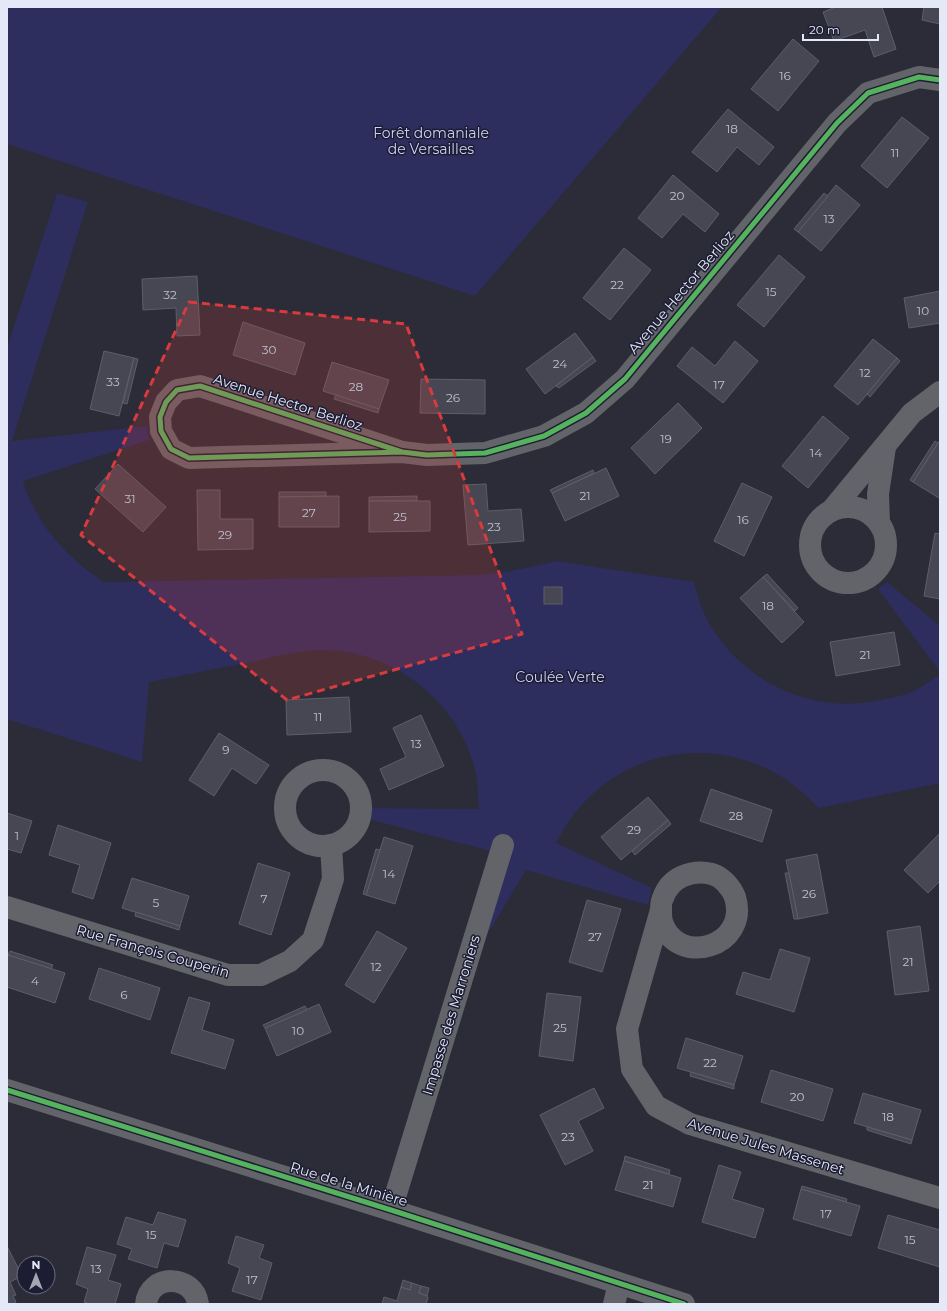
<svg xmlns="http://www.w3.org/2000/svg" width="947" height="1311" viewBox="0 0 947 1311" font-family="Montserrat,sans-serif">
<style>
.green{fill:#2d2d5e}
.building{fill:#464752;stroke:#5d5e68}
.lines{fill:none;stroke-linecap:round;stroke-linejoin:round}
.minor{stroke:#636469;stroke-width:22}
.cycleway-casing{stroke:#1c1d33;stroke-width:8}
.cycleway{stroke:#56b35d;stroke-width:5}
.marked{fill:#d83b3d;fill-opacity:0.2;stroke:#d83b3d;stroke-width:3;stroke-dasharray:8 5;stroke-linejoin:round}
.labels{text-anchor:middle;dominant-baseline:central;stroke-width:3;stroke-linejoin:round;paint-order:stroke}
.number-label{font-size:12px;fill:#bdc0ce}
.park-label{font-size:14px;fill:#ccd1f6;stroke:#1c1d33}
.street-label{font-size:14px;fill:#e5e8f7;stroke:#1c1d33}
</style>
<rect width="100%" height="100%" fill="#2b2c37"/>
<g class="green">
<path d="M 7,7 L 722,7 L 475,296 L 7,144 Z"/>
<path d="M 57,193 L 88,202 L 12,441 L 147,426 L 149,440 L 23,481 C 26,489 28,497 32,504 C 49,538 73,561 104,582 L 480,575 L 511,571 L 557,561 L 694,582 C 698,597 702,611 710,625 C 747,685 815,716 885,699 C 895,697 905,695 914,691 C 923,686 931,680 940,675 L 940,783 L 819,808 C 807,797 796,785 782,777 C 716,736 630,748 579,808 C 569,819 563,831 556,843 L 652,888 L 648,905 L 526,870 L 481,945 L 491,851 L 371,820 L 372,808 L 479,809 C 478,796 478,782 475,769 C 457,699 391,649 319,650 C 298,651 277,656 256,661 C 220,668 185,675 149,682 L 142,762 L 7,719 L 7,348 Z"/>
<path d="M 887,582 L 940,626 L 940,672 L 878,589 Z"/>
</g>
<g class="building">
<path d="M 836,7 L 882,7 L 896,49 L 874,57 L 865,30 L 834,41 L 823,12 Z"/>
<path d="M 924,7 L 940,7 L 940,24 L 922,20 Z"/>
<path d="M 793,39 L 819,61 L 778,111 L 751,89 Z"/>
<path d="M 728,109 L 774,147 L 759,165 L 737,147 L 717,172 L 692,152 Z"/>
<path d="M 902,117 L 929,138 L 887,188 L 861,166 Z"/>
<path d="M 673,175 L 719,214 L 705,232 L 683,214 L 662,238 L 638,218 Z"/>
<path d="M 836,185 L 860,205 L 821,251 L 798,232 Z"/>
<path d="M 824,193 L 828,196 L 798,232 L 794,229 Z"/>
<path d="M 624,248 L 651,270 L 610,320 L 583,298 Z"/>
<path d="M 779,255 L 805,277 L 764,327 L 737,305 Z"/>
<path d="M 197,276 L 200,335 L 177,336 L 176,308 L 143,310 L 142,279 Z"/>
<path d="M 940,291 L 940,323 L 909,328 L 904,298 Z"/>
<path d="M 243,322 L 305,343 L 295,375 L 233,355 Z"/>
<path d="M 575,333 L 593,357 L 545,394 L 526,369 Z"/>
<path d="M 873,339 L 897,358 L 858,405 L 834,386 Z"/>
<path d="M 735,341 L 758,361 L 723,403 L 677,366 L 692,347 L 715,366 Z"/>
<path d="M 104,351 L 134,358 L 119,416 L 90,409 Z"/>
<path d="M 593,357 L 596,361 L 559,388 L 556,386 Z"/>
<path d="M 134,358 L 138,359 L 127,404 L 123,403 Z"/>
<path d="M 897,358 L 900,361 L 870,397 L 867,394 Z"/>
<path d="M 332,362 L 389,380 L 379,409 L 323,391 Z"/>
<path d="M 421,379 L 485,380 L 485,414 L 420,413 Z"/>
<path d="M 336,395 L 379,409 L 378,413 L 334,399 Z"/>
<path d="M 678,403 L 702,428 L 655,474 L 631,448 Z"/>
<path d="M 823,416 L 849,438 L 808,488 L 782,466 Z"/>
<path d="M 940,440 L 940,496 L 939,498 L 913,482 Z"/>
<path d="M 935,441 L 938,443 L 913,482 L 910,480 Z"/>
<path d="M 118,464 L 166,507 L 143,532 L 95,489 Z"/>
<path d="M 606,468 L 619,496 L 565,521 L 552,493 Z"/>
<path d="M 593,470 L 594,473 L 552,493 L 550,490 Z"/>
<path d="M 742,483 L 772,497 L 744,556 L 714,541 Z"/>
<path d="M 486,484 L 488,511 L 521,509 L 524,541 L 468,545 L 463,485 Z"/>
<path d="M 197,490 L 220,490 L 220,519 L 253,519 L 253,549 L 198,550 Z"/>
<path d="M 279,492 L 326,492 L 326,496 L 279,497 Z"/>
<path d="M 339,496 L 339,527 L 279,527 L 279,497 Z"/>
<path d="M 417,496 L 417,501 L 369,501 L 369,497 Z"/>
<path d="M 369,501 L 430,501 L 430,531 L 369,532 Z"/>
<path d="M 935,533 L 940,534 L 940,599 L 924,596 Z"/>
<path d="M 767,574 L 798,608 L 795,611 L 763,577 Z"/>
<path d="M 763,577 L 804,622 L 782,643 L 740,598 Z"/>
<rect x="544" y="587" width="18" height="17"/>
<path d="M 894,632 L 900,665 L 836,676 L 830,642 Z"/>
<path d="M 349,697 L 351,732 L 287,735 L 286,700 Z"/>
<path d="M 421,715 L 444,766 L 389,790 L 380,769 L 406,757 L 393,728 Z"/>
<path d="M 219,733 L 269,765 L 256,784 L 232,768 L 214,796 L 189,780 Z"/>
<path d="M 711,789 L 772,810 L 762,842 L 700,821 Z"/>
<path d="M 648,797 L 668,820 L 621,860 L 601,837 Z"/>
<path d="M 7,813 L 32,821 L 21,853 L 7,849 Z"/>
<path d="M 668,820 L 671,824 L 635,855 L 632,851 Z"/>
<path d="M 58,825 L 111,843 L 93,899 L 72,892 L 80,865 L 49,855 Z"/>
<path d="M 940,833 L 940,881 L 928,893 L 904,870 Z"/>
<path d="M 384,837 L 413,846 L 395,904 L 366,895 Z"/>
<path d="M 376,849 L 380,850 L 366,895 L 363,894 Z"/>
<path d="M 817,854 L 828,913 L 798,919 L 786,860 Z"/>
<path d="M 258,863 L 290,873 L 271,935 L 239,924 Z"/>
<path d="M 785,873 L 789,873 L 798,919 L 794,919 Z"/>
<path d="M 132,878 L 189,896 L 180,926 L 122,908 Z"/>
<path d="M 587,900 L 621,909 L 602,972 L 569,962 Z"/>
<path d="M 136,912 L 180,926 L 179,930 L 135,916 Z"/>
<path d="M 920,926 L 929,991 L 895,995 L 887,931 Z"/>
<path d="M 377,931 L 407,948 L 374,1003 L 345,985 Z"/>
<path d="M 780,949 L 810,958 L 794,1012 L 736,994 L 743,972 L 770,980 Z"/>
<path d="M 10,951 L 53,965 L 51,969 L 8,955 Z"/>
<path d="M 8,955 L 65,973 L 55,1003 L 7,987 L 7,959 Z"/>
<path d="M 99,968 L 160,988 L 150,1020 L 89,999 Z"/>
<path d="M 547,993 L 581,997 L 573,1061 L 539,1056 Z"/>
<path d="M 189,997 L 210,1003 L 202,1030 L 234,1040 L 225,1069 L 171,1053 Z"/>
<path d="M 319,1004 L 331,1032 L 277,1056 L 265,1028 Z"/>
<path d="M 305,1006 L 307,1010 L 265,1028 L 263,1025 Z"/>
<path d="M 686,1038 L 743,1056 L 734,1085 L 677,1068 Z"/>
<path d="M 771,1070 L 833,1089 L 823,1121 L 761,1102 Z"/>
<path d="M 691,1072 L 734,1085 L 734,1089 L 690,1076 Z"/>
<path d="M 594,1088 L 604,1108 L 578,1121 L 593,1151 L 565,1165 L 540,1115 Z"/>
<path d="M 863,1093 L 921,1110 L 912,1140 L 854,1123 Z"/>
<path d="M 867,1127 L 912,1140 L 911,1144 L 867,1130 Z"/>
<path d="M 625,1156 L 670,1170 L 669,1174 L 624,1161 Z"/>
<path d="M 624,1161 L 681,1178 L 673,1207 L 615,1190 Z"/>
<path d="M 719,1165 L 741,1172 L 732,1199 L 764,1209 L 755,1238 L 702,1222 Z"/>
<path d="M 802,1186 L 847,1199 L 846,1202 L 801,1189 Z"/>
<path d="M 801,1189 L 860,1206 L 851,1236 L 793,1219 Z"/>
<path d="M 158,1212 L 186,1220 L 178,1247 L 164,1243 L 157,1268 L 128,1259 L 132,1249 L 117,1244 L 126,1217 L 153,1225 Z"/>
<path d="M 888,1215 L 940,1230 L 940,1267 L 878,1248 Z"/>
<path d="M 236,1236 L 264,1245 L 259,1258 L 272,1263 L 261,1300 L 232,1291 L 240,1268 L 228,1263 Z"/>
<path d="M 7,1246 L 22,1276 L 10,1282 L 16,1295 L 13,1296 L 16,1302 L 12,1304 L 7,1304 Z"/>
<path d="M 87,1247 L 116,1255 L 108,1280 L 121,1284 L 115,1304 L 90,1304 L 84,1302 L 88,1289 L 76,1284 Z"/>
<path d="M 403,1280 L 412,1283 L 410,1290 L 401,1287 Z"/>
<path d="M 412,1283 L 421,1286 L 419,1293 L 427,1296 L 428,1298 L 426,1304 L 382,1304 L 384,1297 L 397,1301 L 401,1287 L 410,1290 Z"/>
<path d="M 421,1286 L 429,1288 L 427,1296 L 419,1293 Z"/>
</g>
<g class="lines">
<g class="minor">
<path d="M 402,452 L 200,386 L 177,390 L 166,402 L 160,417 L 161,431 L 171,449 L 189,458 L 402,452 L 427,455 L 485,453 L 544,436 L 586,413 L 625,379 L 837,123 L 868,93 L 919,77 L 940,80"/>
<circle cx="848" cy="545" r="38"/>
<path d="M 831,511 L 912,413 L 940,392"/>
<path d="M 879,523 L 878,494 L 885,447"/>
<circle cx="323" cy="808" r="38"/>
<path d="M 7,907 L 228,975 L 261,975 L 290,961 L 313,940 L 333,879 L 331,845"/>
<path d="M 661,910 C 661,913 661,918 662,922 C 677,968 750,947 735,897 C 731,887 722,877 712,874 C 692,869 670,877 663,898 C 661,901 661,906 661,910 L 627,1029 L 632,1069 L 656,1106 L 690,1124 L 940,1198"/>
<path d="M 7,1090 L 391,1210 L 684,1304"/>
<path d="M 391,1210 L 503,845"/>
<path d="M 146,1304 C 149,1273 194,1274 198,1304"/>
<path d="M 614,1304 L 619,1284"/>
</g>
<defs>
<g id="cycleway">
<path d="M 402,452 L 200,386 L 177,390 L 166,402 L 160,417 L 161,431 L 171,449 L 189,458 L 402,452 L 427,455 L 485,453 L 544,436 L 586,413 L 625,379 L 837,123 L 868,93 L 919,77 L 940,80"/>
<path d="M 7,1090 L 391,1210 L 684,1304"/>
</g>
</defs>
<use href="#cycleway" class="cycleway-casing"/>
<use href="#cycleway" class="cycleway"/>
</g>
<path class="marked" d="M 189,302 L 406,324 L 522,634 L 287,700 L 81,535 Z"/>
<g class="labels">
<g class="number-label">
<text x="785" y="75">16</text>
<text x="732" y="128">18</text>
<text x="895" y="152">11</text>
<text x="677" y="195">20</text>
<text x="829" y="218">13</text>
<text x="617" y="284">22</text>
<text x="771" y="291">15</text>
<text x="170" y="294">32</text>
<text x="923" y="310">10</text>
<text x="269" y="349">30</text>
<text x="560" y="363">24</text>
<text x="865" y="372">12</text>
<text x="113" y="381">33</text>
<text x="719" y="384">17</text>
<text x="356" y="386">28</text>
<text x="453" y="397">26</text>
<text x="666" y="438">19</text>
<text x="816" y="452">14</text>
<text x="585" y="495">21</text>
<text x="130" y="498">31</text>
<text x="309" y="512">27</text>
<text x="400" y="516">25</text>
<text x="743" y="519">16</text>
<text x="494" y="526">23</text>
<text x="225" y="534">29</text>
<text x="768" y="605">18</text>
<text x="865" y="654">21</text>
<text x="318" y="716">11</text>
<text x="416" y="743">13</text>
<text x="226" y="749">9</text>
<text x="736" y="815">28</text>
<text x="634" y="829">29</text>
<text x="17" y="835">1</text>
<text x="389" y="873">14</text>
<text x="809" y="893">26</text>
<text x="264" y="898">7</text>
<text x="156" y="902">5</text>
<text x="595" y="936">27</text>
<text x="908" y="961">21</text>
<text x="376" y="966">12</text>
<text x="35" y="980">4</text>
<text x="124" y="994">6</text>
<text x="560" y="1027">25</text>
<text x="298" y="1030">10</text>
<text x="710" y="1062">22</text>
<text x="797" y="1096">20</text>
<text x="888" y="1116">18</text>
<text x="568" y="1136">23</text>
<text x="648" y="1184">21</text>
<text x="826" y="1213">17</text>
<text x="151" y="1234">15</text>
<text x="910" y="1239">15</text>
<text x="96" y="1268">13</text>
<text x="252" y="1279">17</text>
</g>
<g class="park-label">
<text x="431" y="133">Forêt domaniale<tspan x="431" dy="16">de Versailles</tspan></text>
<text x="560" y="677">Coulée Verte</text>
</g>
<g class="street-label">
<text transform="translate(681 292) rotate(-50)">Avenue Hector Berlioz</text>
<text transform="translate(288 402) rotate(18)">Avenue Hector Berlioz</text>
<text transform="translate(153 951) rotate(16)">Rue François Couperin</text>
<text transform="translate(451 1015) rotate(-73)">Impasse des Marroniers</text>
<text transform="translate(766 1146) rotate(17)">Avenue Jules Massenet</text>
<text transform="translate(349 1184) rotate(17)">Rue de la Minière</text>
</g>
</g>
<rect width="947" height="1311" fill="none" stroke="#e5e8f7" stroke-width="16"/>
<g transform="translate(36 1275)"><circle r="19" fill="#1c1d33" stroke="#6c6e81"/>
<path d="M0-3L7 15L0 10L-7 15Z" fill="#a4a6b4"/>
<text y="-6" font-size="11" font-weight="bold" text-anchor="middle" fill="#e5e8f7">N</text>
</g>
<path d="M803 34v6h75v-6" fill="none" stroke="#e5e8f7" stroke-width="2"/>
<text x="809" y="34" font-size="12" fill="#e5e8f7" stroke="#1c1d33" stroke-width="3" paint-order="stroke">20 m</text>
</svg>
